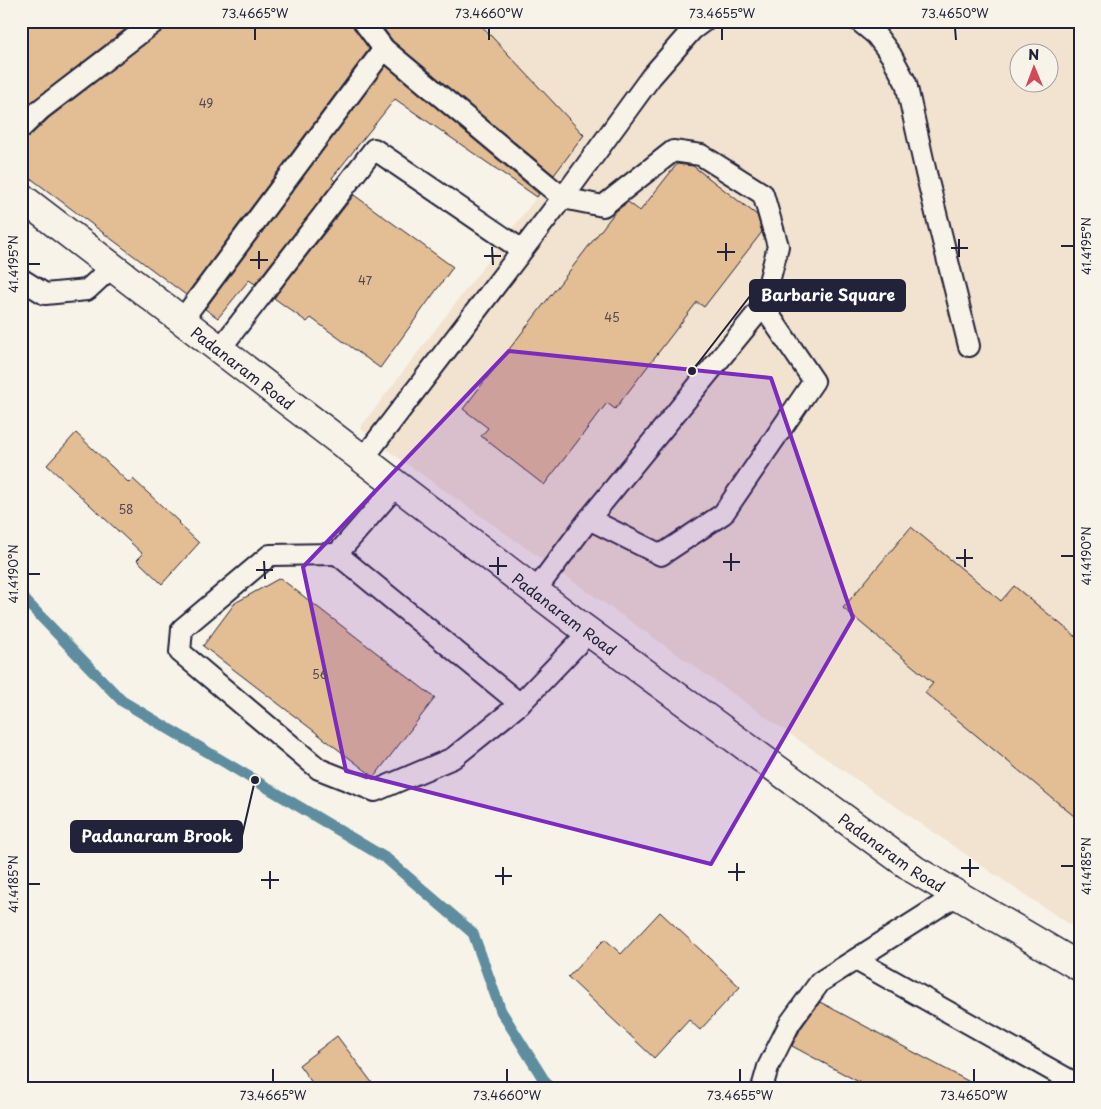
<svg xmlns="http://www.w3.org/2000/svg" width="1101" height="1109" viewBox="0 0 1101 1109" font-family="'Playpen Sans',sans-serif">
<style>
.built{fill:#f1e3cf;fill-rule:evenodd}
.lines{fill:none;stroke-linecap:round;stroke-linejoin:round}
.stream{stroke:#5e8da0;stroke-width:11}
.building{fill:#e3bd94;stroke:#22223b}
.lane-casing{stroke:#22223b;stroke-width:24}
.secondary-casing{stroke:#22223b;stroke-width:31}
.lane{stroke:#f7f3e8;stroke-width:20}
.secondary{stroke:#f7f3e8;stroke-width:28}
.marked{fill:#7b2cbf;fill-opacity:0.2;stroke:#7b2cbf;stroke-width:4;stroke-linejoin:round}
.ticks{fill:none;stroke:#22223b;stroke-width:2}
.labels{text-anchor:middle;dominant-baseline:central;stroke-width:4;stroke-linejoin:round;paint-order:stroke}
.number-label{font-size:12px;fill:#524951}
.street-label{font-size:15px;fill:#22223b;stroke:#f7f3e8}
.leader{fill:none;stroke:#22223b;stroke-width:2}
.callout-dot{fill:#22223b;stroke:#f7f3e8;stroke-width:2}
.callout{fill:#22223b;stroke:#22223b;stroke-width:2}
.callout-label{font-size:16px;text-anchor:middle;font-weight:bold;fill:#fff}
.neatline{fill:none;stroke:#22223b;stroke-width:2}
.ticks-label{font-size:12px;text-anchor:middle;fill:#22223b}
</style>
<rect width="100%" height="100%" fill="#f7f3e8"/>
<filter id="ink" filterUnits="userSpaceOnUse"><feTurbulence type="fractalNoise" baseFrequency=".02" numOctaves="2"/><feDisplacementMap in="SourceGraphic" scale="10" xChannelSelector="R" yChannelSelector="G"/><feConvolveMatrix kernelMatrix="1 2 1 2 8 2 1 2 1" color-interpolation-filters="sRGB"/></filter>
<g filter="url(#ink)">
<path class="built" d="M 477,21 L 1080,21 L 1080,931 L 1019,891 L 793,736 L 390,452 L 360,428 L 584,135 ZM 1018,52 L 1048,52 L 1048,82 L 1018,82 Z"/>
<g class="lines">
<path class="stream" d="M 21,596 L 122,701 L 387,859 L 473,933 L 501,1011 L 549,1088"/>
</g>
<g class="building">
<path d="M 21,21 L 136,21 L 34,100 L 21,111 Z"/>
<path d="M 168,21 L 351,21 L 354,28 L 369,49 L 186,295 L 21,171 L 21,140 L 29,137 L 49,118 L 163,30 L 167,26 Z"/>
<path d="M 378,21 L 477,21 L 584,135 L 554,175 L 393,41 Z"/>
<path d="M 386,66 L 539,194 L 537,197 L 395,99 L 332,178 L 335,181 L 255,284 L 249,280 L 218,318 L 205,309 Z"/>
<path d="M 677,164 L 693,166 L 757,215 L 762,232 L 704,307 L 697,302 L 615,409 L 607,403 L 544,485 L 481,436 L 488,428 L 463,409 L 615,212 L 628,202 L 640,211 Z"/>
<path d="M 354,195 L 453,267 L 380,368 L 311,318 L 307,322 L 274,298 Z"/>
<path d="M 76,433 L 129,483 L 133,479 L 179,522 L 178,523 L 199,543 L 162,584 L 137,560 L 143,554 L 47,465 Z"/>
<path d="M 911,527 L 1001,601 L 1014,586 L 1080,640 L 1080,821 L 925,693 L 933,683 L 843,608 Z"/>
<path d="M 280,578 L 435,698 L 374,777 L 203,646 L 235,603 Z"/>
<path d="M 660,912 L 740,987 L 700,1030 L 689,1020 L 654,1058 L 568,977 L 605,939 L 621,954 Z"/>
<path d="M 820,1002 L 981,1088 L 870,1088 L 792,1046 L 801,1028 Z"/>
<path d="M 337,1036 L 376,1088 L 316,1088 L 299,1065 Z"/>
</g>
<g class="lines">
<defs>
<g id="lane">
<path d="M 363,21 L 384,49 L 563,198 L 603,206 L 673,151 L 701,155 L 763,194 L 778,246 L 763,306 L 814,381 L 723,514 L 661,555 L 589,519 L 535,591"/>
<path d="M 859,21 L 876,35 L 891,55 L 906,83 L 926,173 L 969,346"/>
<path d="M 21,128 L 41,109 L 156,21"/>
<path d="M 21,279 L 45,294 L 87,290 L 112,267"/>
<path d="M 182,320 L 384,49"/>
<path d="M 220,349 L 374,149 L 522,250"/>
<path d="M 363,459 L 573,184 L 651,77 L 692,30 L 704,21"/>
<path d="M 397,485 L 337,554 L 520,704 L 589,632"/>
<path d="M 589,519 L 763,306"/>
<path d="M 337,554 L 270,555 L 182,629 L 180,652 L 319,769 L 375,791 L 453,758 L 520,704"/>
<path d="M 856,960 L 1080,1086"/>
<path d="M 762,1088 L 768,1067 L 790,1023 L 820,982 L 957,895"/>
</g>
<g id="secondary">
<path id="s1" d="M 21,197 L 578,624 L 915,870 L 1080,967"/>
</g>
</defs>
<use href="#lane" class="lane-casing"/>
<use href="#secondary" class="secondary-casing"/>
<use href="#lane" class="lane"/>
<use href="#secondary" class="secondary"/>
</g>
</g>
<path class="marked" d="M 509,351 L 771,378 L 853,618 L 711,864 L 346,771 L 303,567 Z"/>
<path class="ticks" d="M 255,28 L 255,40M 489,28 L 489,40M 722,28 L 722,40M 955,28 L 956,40M 959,239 L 959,257M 726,243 L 726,261M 1061,246 L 1074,246M 492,247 L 493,265M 951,248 L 968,248M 259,251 L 259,269M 717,252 L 735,252M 484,256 L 501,256M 250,260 L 268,260M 28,264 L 40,264M 965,549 L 965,567M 731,553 L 731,571M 1061,556 L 1074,556M 498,557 L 498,575M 956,558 L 973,558M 264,561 L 265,579M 723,562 L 740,562M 489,566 L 507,566M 256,570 L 273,570M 28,574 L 40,574M 970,859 L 970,877M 737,863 L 737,881M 1061,866 L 1074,866M 503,867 L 503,885M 961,868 L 979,868M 270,871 L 270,889M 728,872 L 745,872M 495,876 L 512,876M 261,880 L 279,880M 28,884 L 40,884M 273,1069 L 273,1082M 507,1069 L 507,1082M 740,1069 L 740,1082M 974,1069 L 974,1082"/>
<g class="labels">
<g class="number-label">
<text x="206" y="103">49</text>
<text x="365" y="280">47</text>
<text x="612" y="317">45</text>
<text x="126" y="509">58</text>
<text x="320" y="674">56</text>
</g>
<g class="street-label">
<text stroke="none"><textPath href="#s1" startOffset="280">Padanaram Road</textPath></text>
<text stroke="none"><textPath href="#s1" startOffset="685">Padanaram Road</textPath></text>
<text stroke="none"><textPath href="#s1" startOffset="1090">Padanaram Road</textPath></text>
</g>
</g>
<path class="leader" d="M692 371L750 296M255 780L242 836"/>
<g class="callout-dot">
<circle cx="692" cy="371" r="5"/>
<circle cx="255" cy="780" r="5"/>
</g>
<g class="callout">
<rect x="750" y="280" width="155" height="31" rx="5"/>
<rect x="71" y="821" width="171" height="31" rx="5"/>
</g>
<g class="callout-label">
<text x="828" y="301">Barbarie Square</text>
<text x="157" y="842">Padanaram Brook</text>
</g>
<rect width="1101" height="1109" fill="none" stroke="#f7f3e8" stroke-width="55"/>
<g transform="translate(1034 68) rotate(359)"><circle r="24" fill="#f7f3e8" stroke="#a29fa3"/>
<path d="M0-4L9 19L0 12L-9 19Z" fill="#d1495b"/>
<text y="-8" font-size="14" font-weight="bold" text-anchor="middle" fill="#22223b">N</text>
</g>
<rect x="28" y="28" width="1046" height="1054" class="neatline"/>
<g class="ticks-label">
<text x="255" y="18">73.4665°W</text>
<text x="489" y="18">73.4660°W</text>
<text x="722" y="18">73.4655°W</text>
<text x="955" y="18">73.4650°W</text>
<text transform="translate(1087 246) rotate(-90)" y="4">41.4195°N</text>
<text transform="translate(14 264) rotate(-90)" y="4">41.4195°N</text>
<text transform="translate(1087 556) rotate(-90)" y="4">41.4190°N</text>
<text transform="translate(14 574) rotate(-90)" y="4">41.4190°N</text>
<text transform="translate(1087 866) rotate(-90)" y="4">41.4185°N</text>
<text transform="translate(14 884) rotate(-90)" y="4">41.4185°N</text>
<text x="273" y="1100">73.4665°W</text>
<text x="507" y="1100">73.4660°W</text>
<text x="740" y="1100">73.4655°W</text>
<text x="974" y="1100">73.4650°W</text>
</g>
</svg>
